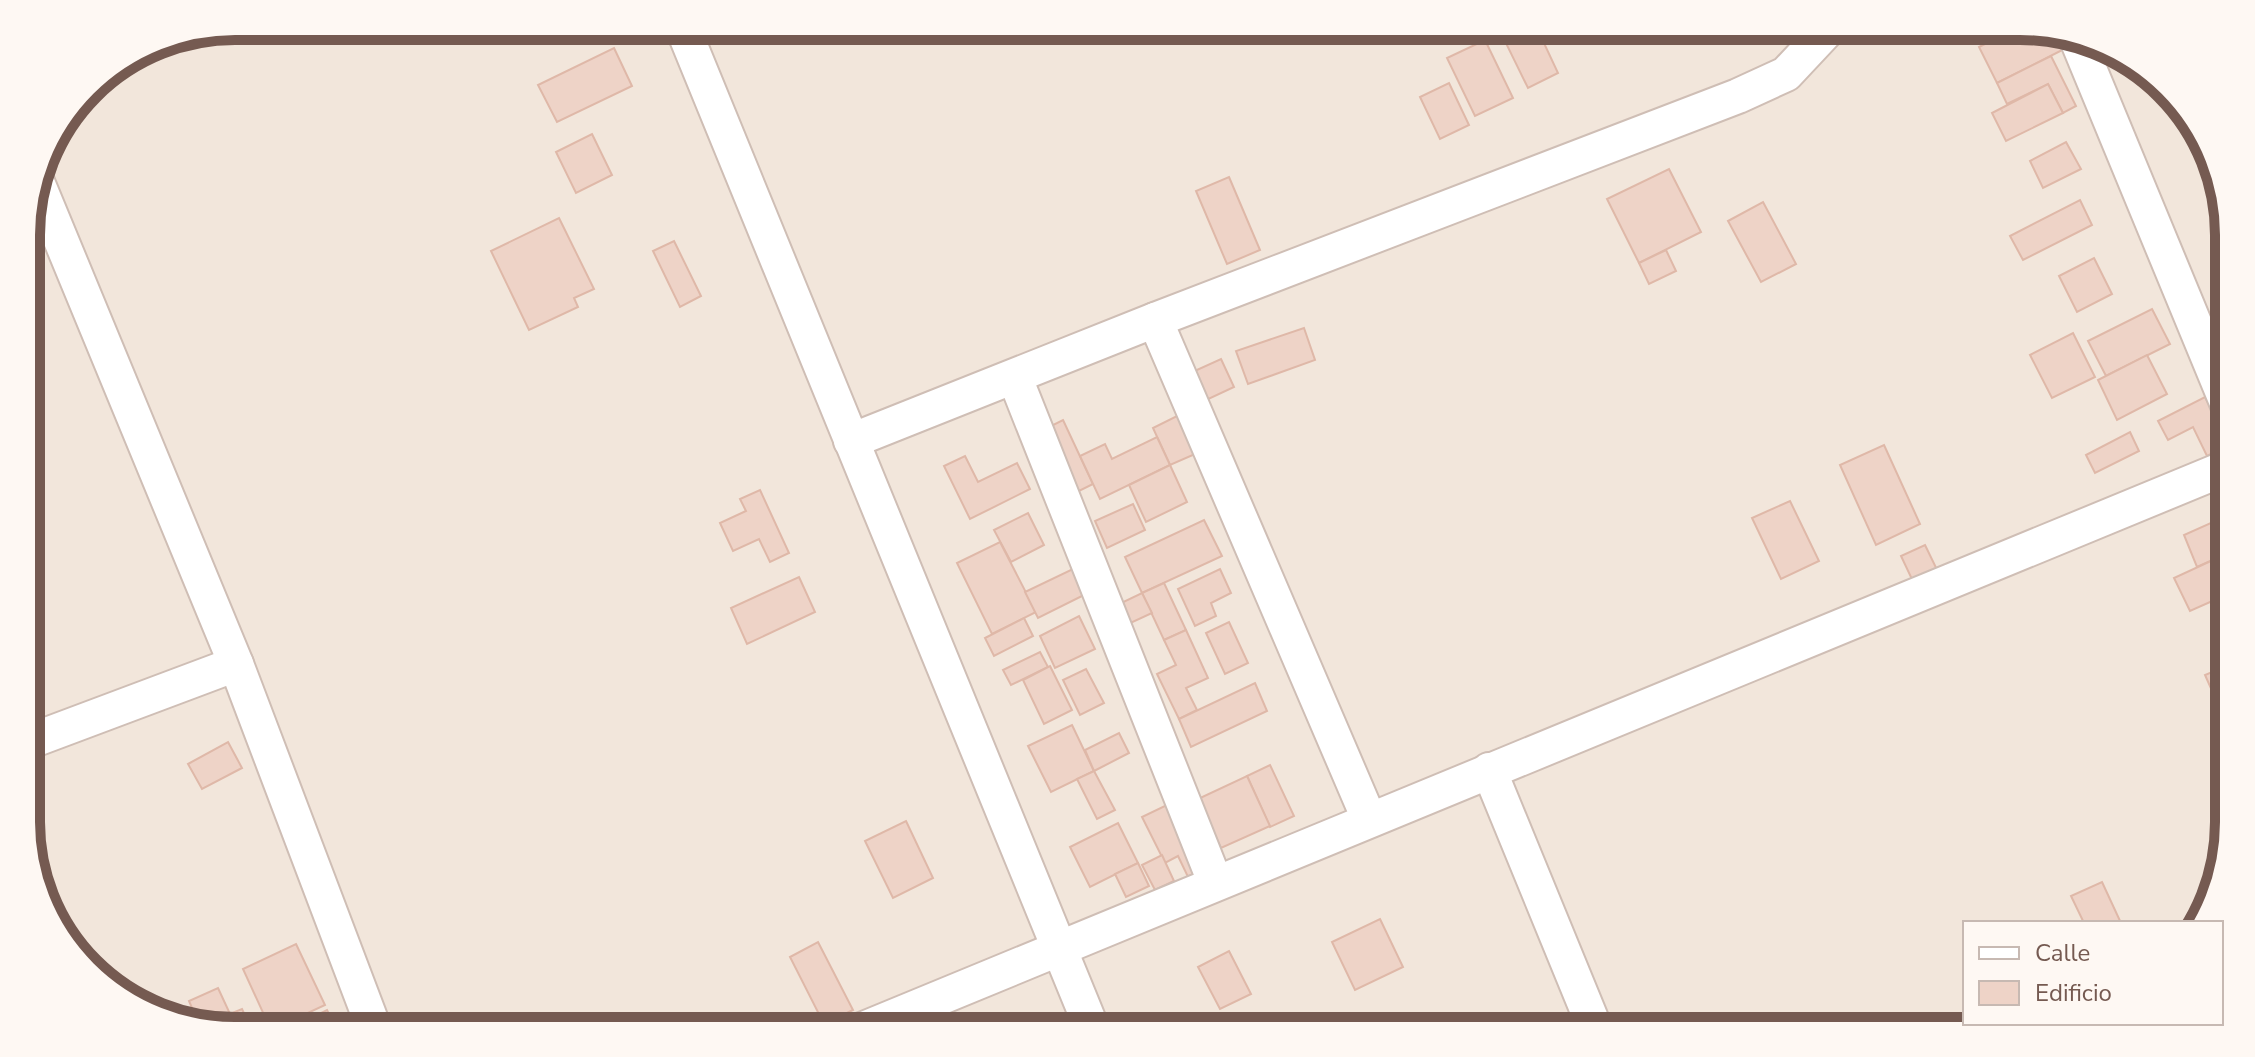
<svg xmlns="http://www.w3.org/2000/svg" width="2255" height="1057" viewBox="0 0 2255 1057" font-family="'Nunito Sans',sans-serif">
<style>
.residential{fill:#f2e6db}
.building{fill:#eed3c7;stroke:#dfb8a8;stroke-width:2}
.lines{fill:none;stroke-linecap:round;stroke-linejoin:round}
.minor-casing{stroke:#cfbeb5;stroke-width:38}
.minor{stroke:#fff;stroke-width:34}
.rim{fill:none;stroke:#755a51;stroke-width:10}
</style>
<rect width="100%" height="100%" fill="#fbf4ec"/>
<path class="residential" d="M 235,26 L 2020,26 L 2100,42 L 2186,108 L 2227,209 L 2229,822 L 2213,902 L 2196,923 L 1965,923 L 1965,1023 L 2055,1023 L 2033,1031 L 235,1031 L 155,1015 L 69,949 L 28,849 L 26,221 L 47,143 L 97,78 L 156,42 Z"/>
<g class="building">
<path d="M 1521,26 L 1536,26 L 1558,73 L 1528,88 L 1502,35 Z"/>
<path d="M 1658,26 L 1694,26 L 1695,28 L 1665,42 Z"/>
<path d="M 2020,26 L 2072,37 L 2076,43 L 1997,83 L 1979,47 Z"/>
<path d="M 1485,40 L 1513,98 L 1475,116 L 1447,58 Z"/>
<path d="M 614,48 L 632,86 L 557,122 L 538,85 Z"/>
<path d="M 2051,56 L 2076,106 L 2063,113 L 2048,84 L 2007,104 L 1997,83 Z"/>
<path d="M 1449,83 L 1469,125 L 1440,139 L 1420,97 Z"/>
<path d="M 2048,84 L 2063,113 L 2006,141 L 1992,113 Z"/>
<path d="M 592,134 L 612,175 L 576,193 L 556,152 Z"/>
<path d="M 2066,142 L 2081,169 L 2043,188 L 2030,161 Z"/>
<path d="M 1669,169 L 1701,232 L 1639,263 L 1607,199 Z"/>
<path d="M 1229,177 L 1260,250 L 1227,264 L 1196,191 Z"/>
<path d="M 2080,200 L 2092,225 L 2023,260 L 2010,236 Z"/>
<path d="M 1763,202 L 1796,264 L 1761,282 L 1728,221 Z"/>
<path d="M 559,218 L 594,289 L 574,298 L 578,307 L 529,330 L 491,251 Z"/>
<path d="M 2227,235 L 2227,265 L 2215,241 Z"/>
<path d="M 674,241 L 701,296 L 680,307 L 653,251 Z"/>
<path d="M 1666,250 L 1676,271 L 1649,284 L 1639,263 Z"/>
<path d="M 2094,258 L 2112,294 L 2077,312 L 2059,276 Z"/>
<path d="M 2152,309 L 2170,344 L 2106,376 L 2088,341 Z"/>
<path d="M 1304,328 L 1315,360 L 1248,384 L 1236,351 Z"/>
<path d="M 2073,333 L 2095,377 L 2052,398 L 2030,355 Z"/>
<path d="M 2147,355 L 2167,394 L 2117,420 L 2098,380 Z"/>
<path d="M 1221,359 L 1234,387 L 1202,402 L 1188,374 Z"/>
<path d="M 2205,397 L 2228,441 L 2228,446 L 2207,456 L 2193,427 L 2168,440 L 2158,421 Z"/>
<path d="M 1183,413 L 1202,451 L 1170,465 L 1153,428 Z"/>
<path d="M 1063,420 L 1093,484 L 1075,493 L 1045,429 Z"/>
<path d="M 2130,432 L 2139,451 L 2095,473 L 2086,455 Z"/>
<path d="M 1157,437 L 1170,465 L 1100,499 L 1080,456 L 1105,444 L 1112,459 Z"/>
<path d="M 1884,445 L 1920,524 L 1876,545 L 1840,465 Z"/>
<path d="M 965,456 L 978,482 L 1017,463 L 1030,489 L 970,519 L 944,466 Z"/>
<path d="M 1170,465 L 1187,502 L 1146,522 L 1129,485 Z"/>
<path d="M 760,490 L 789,553 L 770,562 L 759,539 L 733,551 L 720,523 L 746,511 L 740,499 Z"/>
<path d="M 1790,501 L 1819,561 L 1781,579 L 1752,518 Z"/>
<path d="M 1133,504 L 1145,530 L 1107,548 L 1095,521 Z"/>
<path d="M 1028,513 L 1044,545 L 1011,562 L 994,530 Z"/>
<path d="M 1204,520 L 1222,556 L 1142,593 L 1125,557 Z"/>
<path d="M 2213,522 L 2226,554 L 2197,567 L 2184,535 Z"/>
<path d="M 1000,542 L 1036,612 L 992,634 L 957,563 Z"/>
<path d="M 1925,545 L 1942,580 L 1918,592 L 1901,556 Z"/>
<path d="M 2226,554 L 2228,594 L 2190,611 L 2174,578 Z"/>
<path d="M 1075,568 L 1088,593 L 1038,618 L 1025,592 Z"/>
<path d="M 1220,569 L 1231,593 L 1211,603 L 1216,616 L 1195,626 L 1178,589 Z"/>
<path d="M 799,577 L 815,612 L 747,644 L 731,608 Z"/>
<path d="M 1164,583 L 1186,630 L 1164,640 L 1142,593 Z"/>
<path d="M 1142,593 L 1152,613 L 1124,626 L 1115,606 Z"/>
<path d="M 1079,616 L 1095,649 L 1055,668 L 1040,636 Z"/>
<path d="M 1024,618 L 1033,636 L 994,656 L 985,638 Z"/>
<path d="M 1229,622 L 1248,663 L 1225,674 L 1206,633 Z"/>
<path d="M 1186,630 L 1208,678 L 1186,688 L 1197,710 L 1179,719 L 1157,674 L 1176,665 L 1164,640 Z"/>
<path d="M 1040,652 L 1048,667 L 1011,685 L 1003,670 Z"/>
<path d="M 2229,665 L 2229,720 L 2226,722 L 2205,675 Z"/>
<path d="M 1050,666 L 1072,710 L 1044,724 L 1023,680 Z"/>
<path d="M 1086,669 L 1104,703 L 1080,715 L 1063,680 Z"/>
<path d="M 1255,683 L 1267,711 L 1191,747 L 1179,719 Z"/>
<path d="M 1072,725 L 1094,771 L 1051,792 L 1028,746 Z"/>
<path d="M 1119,733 L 1129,753 L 1094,771 L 1085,750 Z"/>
<path d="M 228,742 L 242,768 L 202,789 L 188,764 Z"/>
<path d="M 1270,765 L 1294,816 L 1270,827 L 1247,776 Z"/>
<path d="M 1094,771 L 1115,810 L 1097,819 L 1077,779 Z"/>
<path d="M 1247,776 L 1270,826 L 1221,848 L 1198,799 Z"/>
<path d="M 1171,803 L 1205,871 L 1189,879 L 1178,856 L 1165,863 L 1142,817 Z"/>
<path d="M 906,821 L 933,878 L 893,898 L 865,841 Z"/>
<path d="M 1118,823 L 1138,863 L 1090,887 L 1070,847 Z"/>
<path d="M 1162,855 L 1174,881 L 1155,890 L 1142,865 Z"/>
<path d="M 1138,863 L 1149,886 L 1126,897 L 1115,874 Z"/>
<path d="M 2102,882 L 2121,923 L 2084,923 L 2071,896 Z"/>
<path d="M 1380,919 L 1403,967 L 1355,990 L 1332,942 Z"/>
<path d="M 818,942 L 853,1010 L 824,1024 L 790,957 Z"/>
<path d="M 296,944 L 325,1005 L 271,1030 L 243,969 Z"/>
<path d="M 1229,951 L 1251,994 L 1220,1009 L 1198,967 Z"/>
<path d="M 218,988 L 230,1014 L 242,1009 L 252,1030 L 235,1031 L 199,1024 L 189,1001 Z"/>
<path d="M 327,1010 L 337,1031 L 295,1031 L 293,1027 Z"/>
</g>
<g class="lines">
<defs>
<g id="minor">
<path d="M 682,26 L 1093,1031"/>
<path d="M 2076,37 L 2228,405"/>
<path d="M 37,182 L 236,664 L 375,1031"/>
<path d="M 1155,320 L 1369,819"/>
<path d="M 1015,378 L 1215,882"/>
<path d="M 851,441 L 1155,320 L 1738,96 L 1786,74 L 1831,26"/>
<path d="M 28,742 L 236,664"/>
<path d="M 1489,770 L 1596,1031"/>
<path d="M 859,1031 L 2228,467"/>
</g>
</defs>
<use href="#minor" class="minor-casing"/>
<use href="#minor" class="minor"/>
</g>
<path d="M0 0H2255V1057H0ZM235 40H2020A195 195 0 0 1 2215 235V822A195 195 0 0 1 2020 1017H235A195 195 0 0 1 40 822V235A195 195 0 0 1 235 40Z" fill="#fef8f3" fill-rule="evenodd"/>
<path class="rim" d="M235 40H2020A195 195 0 0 1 2215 235V822A195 195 0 0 1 2020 1017H235A195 195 0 0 1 40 822V235A195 195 0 0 1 235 40Z"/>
<rect x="1963" y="921" width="260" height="104" fill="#fef8f3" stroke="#c7b9b2" stroke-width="2"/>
<rect x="1979" y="947" width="40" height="12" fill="#ffffff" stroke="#c7b9b2" stroke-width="2"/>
<text x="2035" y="961" font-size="24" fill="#755a51">Calle</text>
<rect x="1979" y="981" width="40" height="24" fill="#eed3c7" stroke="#c7b9b2" stroke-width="2"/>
<text x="2035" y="1001" font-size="24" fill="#755a51">Edificio</text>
</svg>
